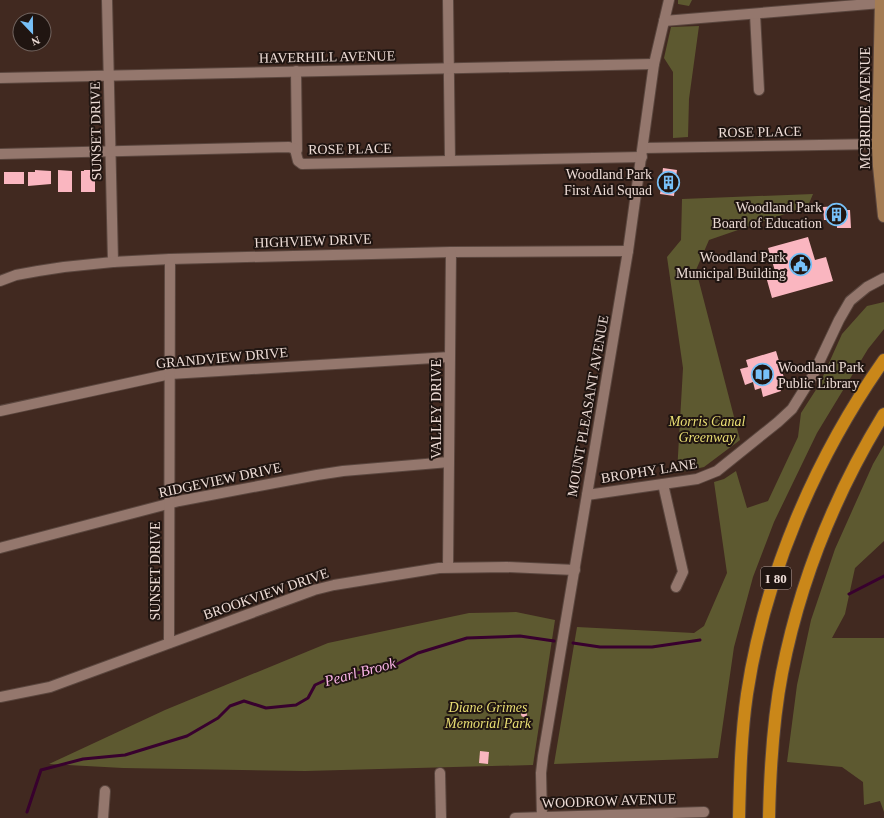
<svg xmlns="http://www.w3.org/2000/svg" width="884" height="818" viewBox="0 0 884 818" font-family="Georgia,serif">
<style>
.green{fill:#5d5930}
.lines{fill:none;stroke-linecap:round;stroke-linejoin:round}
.stream{stroke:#38012e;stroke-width:3}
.building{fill:#fab6c0}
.street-casing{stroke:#5a463e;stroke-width:12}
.secondary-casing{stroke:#5a463e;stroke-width:14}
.highway-casing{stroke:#5a463e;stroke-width:14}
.street{stroke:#94776d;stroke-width:10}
.secondary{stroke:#a47c54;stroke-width:12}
.highway{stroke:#ca8719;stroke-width:12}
.labels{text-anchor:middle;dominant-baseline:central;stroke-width:4;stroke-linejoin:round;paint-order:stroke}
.shield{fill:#201511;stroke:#b0a09b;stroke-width:1}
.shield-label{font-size:13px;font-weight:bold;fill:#eddcd6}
.street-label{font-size:14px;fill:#eddcd6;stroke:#201511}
.poi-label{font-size:14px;fill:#eddcd6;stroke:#201511;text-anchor:end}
.park-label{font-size:14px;font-style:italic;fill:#e9de73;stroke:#201511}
.water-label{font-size:15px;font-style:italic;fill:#fab3e6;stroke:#201511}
</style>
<rect width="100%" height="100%" fill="#412920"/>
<g class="green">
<path d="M 678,0 L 692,0 L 689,6 L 678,4 Z"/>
<path d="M 699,26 L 689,99 L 688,137 L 673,138 L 673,72 L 664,58 L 671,27 Z"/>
<path d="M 813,194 L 808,206 L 709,240 L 696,270 L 740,440 L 704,467 L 677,473 L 683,368 L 667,257 L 681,240 L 682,199 Z"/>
<path d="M 884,302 L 884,329 L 868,349 L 817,433 L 774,522 L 753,577 L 734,647 L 718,758 L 554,764 L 577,627 L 694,633 L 704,626 L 727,573 L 714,482 L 724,479 L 736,471 L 747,508 L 768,501 L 798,437 L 801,413 L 819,385 L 842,334 L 867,306 Z"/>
<path d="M 884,445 L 884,541 L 855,568 L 845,614 L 832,638 L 884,638 L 884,812 L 880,801 L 864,805 L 863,782 L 842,767 L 787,762 L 797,685 L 811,620 L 835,549 L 873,464 Z"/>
<path d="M 516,612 L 555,620 L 533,765 L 305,771 L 123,768 L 49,764 L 165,710 L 328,643 L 469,613 Z"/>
</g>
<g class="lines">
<g class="stream">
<path d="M 849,594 L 884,576"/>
<path d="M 573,643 L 600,647 L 652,647 L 700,640"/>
<path d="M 27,812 L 41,770 L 83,759 L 125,755 L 187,736 L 218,718 L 230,706 L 244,701 L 266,708 L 296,705 L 308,698 L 315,685 L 328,679 L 395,665 L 418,653 L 467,638 L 520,636 L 554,641"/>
</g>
</g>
<g class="building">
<path d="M 663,168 L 677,170 L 674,196 L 660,194 Z"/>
<path d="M 35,170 L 51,171 L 51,184 L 28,186 L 28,172 L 35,172 Z"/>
<path d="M 58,170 L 72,171 L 72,192 L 58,192 Z"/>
<path d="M 84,170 L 95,170 L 95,192 L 81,192 L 81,171 L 84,171 Z"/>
<rect x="4" y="172" width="20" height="12"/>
<path d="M 837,206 L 837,210 L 850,210 L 851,228 L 837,228 L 837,223 L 829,223 L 829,220 L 824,220 L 823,207 Z"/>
<path d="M 808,237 L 815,260 L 826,257 L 833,281 L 772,298 L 765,273 L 775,271 L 768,248 Z"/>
<path d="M 776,351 L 785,381 L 778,383 L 781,391 L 763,397 L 761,388 L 755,390 L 753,382 L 745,385 L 740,369 L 748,367 L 746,360 Z"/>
<circle cx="524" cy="714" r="3"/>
<path d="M 480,751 L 489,752 L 488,764 L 479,763 Z"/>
</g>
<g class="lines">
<defs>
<g id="street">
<path d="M 107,0 L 113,262"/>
<path d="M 448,0 L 450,160"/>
<path d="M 755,14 L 759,90"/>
<path d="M 664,21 L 881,3"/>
<path d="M 296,71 L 297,150"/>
<path d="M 0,78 L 654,64"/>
<path d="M 643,148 L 878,144"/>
<path d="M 0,154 L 289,147 L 295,149 L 298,161 L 302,164 L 642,157"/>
<path d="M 0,281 L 16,275 L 38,271 L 64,267 L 113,262 L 170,259 L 451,252 L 628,251"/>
<path d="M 0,411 L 170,374 L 450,357"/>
<path d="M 663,484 L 683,572 L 676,587"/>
<path d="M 587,495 L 697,479 L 717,471 L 778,422 L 792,409 L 812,377 L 839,320 L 850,301 L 867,287 L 884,278"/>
<path d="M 0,548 L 179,501 L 317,475 L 343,471 L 449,462"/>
<path d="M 448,567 L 451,252"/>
<path d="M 169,643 L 170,259"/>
<path d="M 0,697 L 50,687 L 314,590 L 334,585 L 439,568 L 507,567 L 575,570"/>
<path d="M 440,773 L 441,818"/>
<path d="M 103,818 L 105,791"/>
<path d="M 515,818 L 704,812"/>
<path d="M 542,818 L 541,773 L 543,756 L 628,251 L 654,64 L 669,0"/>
</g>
<path id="secondary" d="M 881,0 L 878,144 L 879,166 L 884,216"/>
<g id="highway">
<path d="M 739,818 C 740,777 741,735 747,694 C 765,575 815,458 884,360"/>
<path d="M 769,818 C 770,770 773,720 782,673 C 800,581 835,494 884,414"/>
</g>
</defs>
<use href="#street" class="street-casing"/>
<use href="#secondary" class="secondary-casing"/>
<use href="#highway" class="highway-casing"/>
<use href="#street" class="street"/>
<use href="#secondary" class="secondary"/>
<use href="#highway" class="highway"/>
</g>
<defs>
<symbol id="building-ring" viewBox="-11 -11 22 22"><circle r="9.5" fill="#201511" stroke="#77c0f7" stroke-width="1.5"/><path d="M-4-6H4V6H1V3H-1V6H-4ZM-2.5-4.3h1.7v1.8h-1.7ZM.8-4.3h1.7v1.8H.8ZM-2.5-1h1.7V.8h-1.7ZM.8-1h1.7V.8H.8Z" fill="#77c0f7"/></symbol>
<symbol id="civic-ring" viewBox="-11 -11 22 22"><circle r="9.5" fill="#201511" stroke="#77c0f7" stroke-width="1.5"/><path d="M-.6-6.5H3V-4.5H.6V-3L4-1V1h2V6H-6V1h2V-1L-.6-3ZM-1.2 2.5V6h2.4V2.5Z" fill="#77c0f7"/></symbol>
<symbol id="library-ring" viewBox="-11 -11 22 22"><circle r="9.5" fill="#201511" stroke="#77c0f7" stroke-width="1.5"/><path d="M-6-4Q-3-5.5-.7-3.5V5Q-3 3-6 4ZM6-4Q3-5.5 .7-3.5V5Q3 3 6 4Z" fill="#77c0f7"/></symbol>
</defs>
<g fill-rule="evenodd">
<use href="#building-ring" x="656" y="170" width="25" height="25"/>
<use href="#building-ring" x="824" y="202" width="25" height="25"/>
<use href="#civic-ring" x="788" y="252" width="25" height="25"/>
<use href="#library-ring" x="750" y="362" width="25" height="25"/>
</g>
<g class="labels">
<rect class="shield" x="761" y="567" width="30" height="22" rx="3"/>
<g class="shield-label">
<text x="776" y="578">I 80</text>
</g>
<g class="street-label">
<text transform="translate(327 57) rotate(-1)">HAVERHILL AVENUE</text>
<text transform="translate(865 108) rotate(-90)">MCBRIDE AVENUE</text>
<text transform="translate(96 131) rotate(-91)">SUNSET DRIVE</text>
<text transform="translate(760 132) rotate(-1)">ROSE PLACE</text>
<text transform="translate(350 149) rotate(-1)">ROSE PLACE</text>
<text transform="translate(313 241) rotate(-2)">HIGHVIEW DRIVE</text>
<text transform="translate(222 358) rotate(-5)">GRANDVIEW DRIVE</text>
<text transform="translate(588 406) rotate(-80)">MOUNT PLEASANT AVENUE</text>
<text transform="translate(436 409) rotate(-90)">VALLEY DRIVE</text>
<text transform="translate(649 471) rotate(-9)">BROPHY LANE</text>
<text transform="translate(220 480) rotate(-12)">RIDGEVIEW DRIVE</text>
<text transform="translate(155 571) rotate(-90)">SUNSET DRIVE</text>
<text transform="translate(266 594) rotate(-19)">BROOKVIEW DRIVE</text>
<text transform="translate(609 801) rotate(-2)">WOODROW AVENUE</text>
</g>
<g class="poi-label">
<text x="652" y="174">Woodland Park<tspan x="652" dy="16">First Aid Squad</tspan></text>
<text x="822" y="207">Woodland Park<tspan x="822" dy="16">Board of Education</tspan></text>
<text x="786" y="257">Woodland Park<tspan x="786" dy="16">Municipal Building</tspan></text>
<text x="778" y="367" text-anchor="start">Woodland Park<tspan x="778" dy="16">Public Library</tspan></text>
</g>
<g class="park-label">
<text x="707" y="421">Morris Canal<tspan x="707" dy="16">Greenway</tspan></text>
<text x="488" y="707">Diane Grimes<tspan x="488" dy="16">Memorial Park</tspan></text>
</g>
<g class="water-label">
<text transform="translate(360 672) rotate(-15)">Pearl Brook</text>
</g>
</g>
<g transform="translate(32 32) rotate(158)"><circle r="19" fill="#201511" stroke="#726560"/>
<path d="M0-3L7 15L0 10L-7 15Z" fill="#77c0f7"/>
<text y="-6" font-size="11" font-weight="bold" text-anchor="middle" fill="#eddcd6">N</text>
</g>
</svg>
